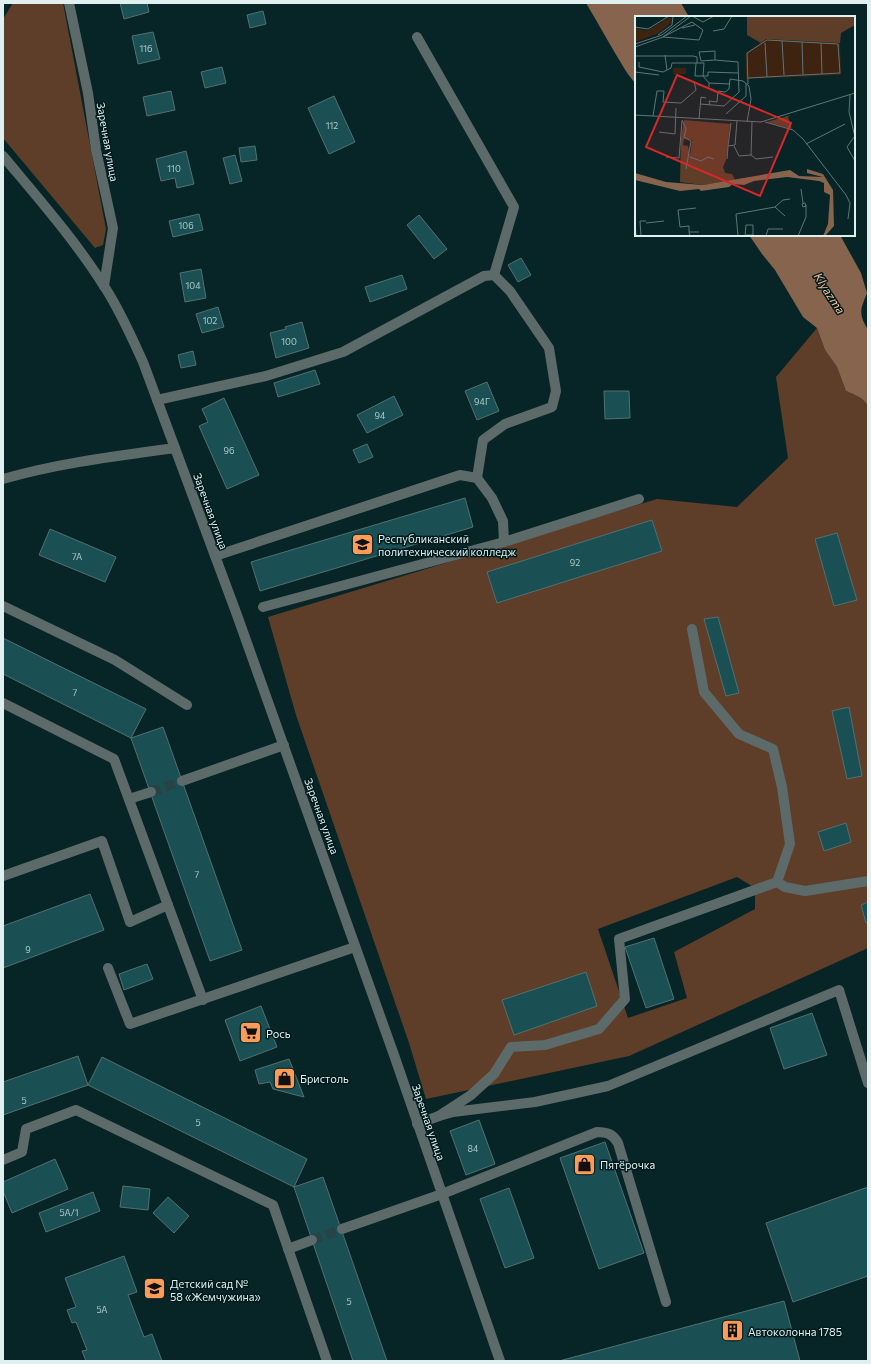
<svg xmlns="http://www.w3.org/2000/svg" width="871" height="1364" viewBox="0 0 871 1364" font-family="Commissioner,sans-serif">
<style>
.forest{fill:#5e3e29;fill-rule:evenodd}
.water{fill:#87644e}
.building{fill:#1a5053;stroke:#527072}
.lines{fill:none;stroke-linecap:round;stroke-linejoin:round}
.minor-tunnel{stroke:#284345;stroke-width:10;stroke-dasharray:10 5;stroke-linecap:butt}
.minor{stroke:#5d6a6a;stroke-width:10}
.labels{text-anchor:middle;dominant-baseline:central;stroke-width:3;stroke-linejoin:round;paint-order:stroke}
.number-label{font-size:9px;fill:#aec8ca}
.street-label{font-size:11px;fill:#e0f0f1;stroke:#001b1d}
.poi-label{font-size:11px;fill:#e0f0f1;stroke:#001b1d;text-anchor:start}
.water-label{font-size:12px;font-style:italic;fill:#f5b993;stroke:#001b1d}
.inset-road{fill:none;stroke:#5e7678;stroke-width:1}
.view{fill:#d62828;fill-opacity:0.15;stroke:#d62828;stroke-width:2}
.inset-edge{fill:none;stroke:#e0f0f1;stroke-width:2}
</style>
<rect width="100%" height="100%" fill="#072527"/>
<g class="forest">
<path d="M 13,3 L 63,3 L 106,229 L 103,245 L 95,248 L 3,138 L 3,19 Z"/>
<path d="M 817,328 L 825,350 L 837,367 L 846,391 C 855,395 863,397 868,406 L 868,948 L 629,1056 L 426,1099 L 409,1043 L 296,715 L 268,617 L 657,499 L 737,507 L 788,458 L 776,377 ZM 737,877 L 755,888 L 755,909 L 674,952 L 687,998 L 628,1018 L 598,929 Z"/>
</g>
<g class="water">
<path d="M 586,3 L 681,3 L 689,17 L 636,17 L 636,84 C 628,75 624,68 618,58 C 607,40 597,21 586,3 Z"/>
<path d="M 749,235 L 840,235 L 861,273 L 867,293 C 861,308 858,313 867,328 L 868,329 L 868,406 C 863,397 855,395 846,391 L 837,367 L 825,350 L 817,328 L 803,317 L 775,270 L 762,254 Z"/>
</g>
<g class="building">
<path d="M 120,3 L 147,3 L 149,12 L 124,19 Z"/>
<path d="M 263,11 L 266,24 L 250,28 L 247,15 Z"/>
<path d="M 153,32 L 160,59 L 138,64 L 132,36 Z"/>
<path d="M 222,67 L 226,83 L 205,88 L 201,72 Z"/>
<path d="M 171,91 L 175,110 L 147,116 L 143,97 Z"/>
<path d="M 334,96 L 355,142 L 329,154 L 308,108 Z"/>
<path d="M 255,146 L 257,160 L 241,162 L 239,148 Z"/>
<path d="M 186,151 L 194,184 L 177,188 L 175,178 L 161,181 L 156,159 Z"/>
<path d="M 235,155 L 242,181 L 230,184 L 223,158 Z"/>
<path d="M 199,214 L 203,230 L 173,237 L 169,221 Z"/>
<path d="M 419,215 L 447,249 L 434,259 L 407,225 Z"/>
<path d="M 521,258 L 531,275 L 518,282 L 508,265 Z"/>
<path d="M 201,269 L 206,298 L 185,302 L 180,273 Z"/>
<path d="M 402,275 L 407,289 L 370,302 L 365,287 Z"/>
<path d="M 218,307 L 224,327 L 202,333 L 196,314 Z"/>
<path d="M 302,322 L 309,348 L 276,358 L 270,333 L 286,329 L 285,327 Z"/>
<path d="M 193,351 L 196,365 L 181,368 L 178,355 Z"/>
<path d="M 315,370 L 320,384 L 278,397 L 274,383 Z"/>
<path d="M 487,382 L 499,411 L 477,420 L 465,391 Z"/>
<path d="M 604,391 L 629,391 L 630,418 L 605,419 Z"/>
<path d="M 394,396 L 403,415 L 367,433 L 357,415 Z"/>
<path d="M 224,398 L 259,475 L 227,489 L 199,426 L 208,422 L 202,409 Z"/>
<path d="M 367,444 L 373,457 L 359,463 L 353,450 Z"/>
<path d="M 465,498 L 473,527 L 260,591 L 251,562 Z"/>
<path d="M 652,520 L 662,551 L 497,603 L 487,572 Z"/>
<path d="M 50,529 L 116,557 L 105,582 L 39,555 Z"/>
<path d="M 837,533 L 857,600 L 834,606 L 815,539 Z"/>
<path d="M 718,617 L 739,693 L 726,696 L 704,619 Z"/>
<path d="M 3,638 L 146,709 L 131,738 L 3,674 Z"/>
<path d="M 849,707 L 862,776 L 847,779 L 832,711 Z"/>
<path d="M 163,727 L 242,950 L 210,961 L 131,738 Z"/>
<path d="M 846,823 L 851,842 L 824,851 L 818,832 Z"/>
<path d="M 90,894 L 104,930 L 3,968 L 3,926 Z"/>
<path d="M 868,902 L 868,922 L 866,923 L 861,905 Z"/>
<path d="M 654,938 L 674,999 L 646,1008 L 625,947 Z"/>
<path d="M 147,964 L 153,979 L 124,990 L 119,974 Z"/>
<path d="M 586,972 L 597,1006 L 514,1035 L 502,1000 Z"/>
<path d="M 261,1006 L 277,1047 L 240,1061 L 225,1020 Z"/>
<path d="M 812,1013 L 827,1055 L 784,1069 L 770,1028 Z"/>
<path d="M 78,1056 L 88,1085 L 3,1115 L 3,1082 Z"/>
<path d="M 102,1057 L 307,1159 L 294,1187 L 88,1085 Z"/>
<path d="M 289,1059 L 304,1097 L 273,1089 L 270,1082 L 259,1084 L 255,1070 Z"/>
<path d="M 479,1120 L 495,1164 L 466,1175 L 450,1131 Z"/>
<path d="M 605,1142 L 644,1253 L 599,1269 L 560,1158 Z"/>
<path d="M 55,1159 L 68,1189 L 12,1213 L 3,1191 L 3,1182 Z"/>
<path d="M 323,1177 L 387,1361 L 353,1361 L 294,1187 Z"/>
<path d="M 123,1186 L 150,1189 L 148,1210 L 120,1207 Z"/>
<path d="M 868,1187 L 868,1276 L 793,1302 L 766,1223 Z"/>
<path d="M 509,1188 L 534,1258 L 505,1268 L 480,1199 Z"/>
<path d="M 93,1192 L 100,1211 L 46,1232 L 39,1213 Z"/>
<path d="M 168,1197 L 189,1216 L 174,1233 L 153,1213 Z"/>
<path d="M 124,1256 L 137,1292 L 128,1295 L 144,1337 L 152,1334 L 162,1361 L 86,1361 L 82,1351 L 87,1350 L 76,1322 L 72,1323 L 67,1310 L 76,1307 L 65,1278 Z"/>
<path d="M 784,1301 L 800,1361 L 559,1361 Z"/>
</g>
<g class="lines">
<g class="minor-tunnel">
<path d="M 151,792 L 182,781"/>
<path d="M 312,1240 L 342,1229"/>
</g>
<g class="minor">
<path d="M 69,3 L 88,93 L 96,150 L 113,228 L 104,286"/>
<path d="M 417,37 L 514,207 L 494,275"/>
<path d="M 3,156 C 38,198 75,240 104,286 C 120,310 131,336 143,362 L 237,615 L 394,1055 L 500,1361"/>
<path d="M 157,400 L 266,376 L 343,352 L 484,276 L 494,275 L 510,291 L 549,348 L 556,391 L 552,407 L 505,424 L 483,440 L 477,478"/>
<path d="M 3,479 C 59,463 117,456 175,448"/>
<path d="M 215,556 L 460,475 L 477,478 L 492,498 L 503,521 L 504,542 L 639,499"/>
<path d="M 3,606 L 115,660 L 187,705"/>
<path d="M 263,607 L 504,542"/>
<path d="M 692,629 L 704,692 L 739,734 L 773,749 L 782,787 L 790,844 L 777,882"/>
<path d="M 3,703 L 114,759 L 203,1000"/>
<path d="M 182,781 L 284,745"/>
<path d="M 129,799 L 151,792"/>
<path d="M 3,876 L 102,841 L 130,922 L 168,905"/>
<path d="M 108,968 L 130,1024 L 355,947"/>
<path d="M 439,1116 L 471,1095 L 494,1074 L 511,1047 L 545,1045 L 599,1029 L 625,999 L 619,939 L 777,882 L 785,887 L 805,891 L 868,881"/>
<path d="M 417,1124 L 439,1116 L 453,1112 L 535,1102 L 608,1086 L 839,990 L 868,1083"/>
<path d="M 3,1160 L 22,1152 L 26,1129 L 76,1110 L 273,1205 L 327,1361"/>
<path d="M 342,1229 L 442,1194 L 597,1132 C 607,1132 613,1134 618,1143 L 666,1302"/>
<path d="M 288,1249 L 312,1240"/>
</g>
</g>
<defs>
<symbol id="university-square" viewBox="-11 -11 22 22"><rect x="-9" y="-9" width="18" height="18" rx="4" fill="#fe9b58" stroke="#001b1d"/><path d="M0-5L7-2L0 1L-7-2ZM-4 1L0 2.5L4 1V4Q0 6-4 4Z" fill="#111"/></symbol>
<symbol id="supermarket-square" viewBox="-11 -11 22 22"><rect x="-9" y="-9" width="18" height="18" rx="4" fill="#fe9b58" stroke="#001b1d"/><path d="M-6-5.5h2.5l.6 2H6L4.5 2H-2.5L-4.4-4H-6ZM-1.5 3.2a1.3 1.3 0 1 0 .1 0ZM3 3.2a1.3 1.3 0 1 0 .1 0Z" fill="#111"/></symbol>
<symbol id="shop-square" viewBox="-11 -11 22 22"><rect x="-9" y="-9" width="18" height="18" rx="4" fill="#fe9b58" stroke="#001b1d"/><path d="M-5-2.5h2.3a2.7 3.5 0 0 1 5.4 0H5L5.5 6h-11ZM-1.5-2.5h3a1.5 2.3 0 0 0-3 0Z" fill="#111"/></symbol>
<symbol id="school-square" viewBox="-11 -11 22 22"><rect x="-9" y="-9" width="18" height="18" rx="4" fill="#fe9b58" stroke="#001b1d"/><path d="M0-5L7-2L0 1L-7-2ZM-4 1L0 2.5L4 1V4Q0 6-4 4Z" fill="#111"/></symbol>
<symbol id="building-square" viewBox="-11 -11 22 22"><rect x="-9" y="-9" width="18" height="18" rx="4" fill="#fe9b58" stroke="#001b1d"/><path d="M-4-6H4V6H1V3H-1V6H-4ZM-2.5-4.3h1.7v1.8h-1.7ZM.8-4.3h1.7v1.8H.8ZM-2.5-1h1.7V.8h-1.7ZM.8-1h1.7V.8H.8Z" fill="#111"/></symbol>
</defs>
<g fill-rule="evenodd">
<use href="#university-square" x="350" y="532" width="25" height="25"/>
<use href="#supermarket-square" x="238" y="1020" width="25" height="25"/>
<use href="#shop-square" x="272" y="1066" width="25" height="25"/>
<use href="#shop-square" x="572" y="1152" width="25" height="25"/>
<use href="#school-square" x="142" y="1276" width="25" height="25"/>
<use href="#building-square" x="720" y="1318" width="25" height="25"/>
</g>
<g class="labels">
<g class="number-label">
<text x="146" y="48">116</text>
<text x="332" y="125">112</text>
<text x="174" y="168">110</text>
<text x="186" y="225">106</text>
<text x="193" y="285">104</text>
<text x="210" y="320">102</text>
<text x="289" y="341">100</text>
<text x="482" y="401">94Г</text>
<text x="380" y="415">94</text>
<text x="229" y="450">96</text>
<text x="77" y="556">7А</text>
<text x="575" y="562">92</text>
<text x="75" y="692">7</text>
<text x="197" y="874">7</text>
<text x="28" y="949">9</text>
<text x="24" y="1100">5</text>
<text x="198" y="1122">5</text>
<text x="473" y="1148">84</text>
<text x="69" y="1212">5А/1</text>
<text x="349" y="1301">5</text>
<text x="102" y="1309">5А</text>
</g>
<g class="street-label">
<text transform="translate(108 142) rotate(80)">Заречная улица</text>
<text transform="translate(211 511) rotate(70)">Заречная улица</text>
<text transform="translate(322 816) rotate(70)">Заречная улица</text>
<text transform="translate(429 1122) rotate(71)">Заречная улица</text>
</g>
<g class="poi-label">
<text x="378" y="538">Республиканский<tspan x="378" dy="13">политехнический колледж</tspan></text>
<text x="266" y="1033">Рось</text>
<text x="300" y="1078">Бристоль</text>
<text x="600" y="1164">Пятёрочка</text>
<text x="170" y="1283">Детский сад №<tspan x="170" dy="13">58 «Жемчужина»</tspan></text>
<text x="748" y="1331">Автоколонна 1785</text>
</g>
<g class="water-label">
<text transform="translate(830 293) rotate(57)">Klyazma</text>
</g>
</g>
<g transform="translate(635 16)">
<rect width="220" height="220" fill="#072527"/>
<path d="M 33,2 L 36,2 L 37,6 L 24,17 L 0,26 L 0,12 L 12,15 ZM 131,23 L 205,27 L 206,59 L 111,63 L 111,37 ZM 38,52 L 51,52 L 51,58 L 38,58 Z" fill="#3e2311"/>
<path d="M 112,0 L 220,0 L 220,9 L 206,17 L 205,27 L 131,23 L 126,27 L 112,19 ZM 156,99 L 153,101 L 157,113 L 132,106 ZM 49,104 L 95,108 L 91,144 L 88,151 L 90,157 L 97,158 L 100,164 L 68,169 L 45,166 L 46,122 ZM 49,123 L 57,124 L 55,139 L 53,130 L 48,129 Z" fill="#5e3e29" fill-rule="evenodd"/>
<path d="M 172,153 L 188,158 L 198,174 L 199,210 L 191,219 L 199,220 L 188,220 L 193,208 L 195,179 L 189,176 L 189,167 L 184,165 L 152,161 L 119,165 L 109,169 L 98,168 L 94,171 L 66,175 L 64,173 L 45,175 L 0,164 L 0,157 L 31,166 L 68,169 L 155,154 L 164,160 L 188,161 L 172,157 Z" fill="#87644e"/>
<path class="inset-road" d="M 57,0 L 68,6 L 79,0M 57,6 L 68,14 L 64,24 L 28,21 ZM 0,11 L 13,13 L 34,0M 47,12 L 60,9M 78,15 L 89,13 L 97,0M 23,19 L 37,9 L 38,0M 147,25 L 149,59M 167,26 L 168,59M 130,27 L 132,61M 186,27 L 187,58M 0,28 L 27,19 L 52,0M 0,31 L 28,21 L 56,0M 30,39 L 32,54M 0,40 L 58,40 L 62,41 L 62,47M 4,46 L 4,51 L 28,56 L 36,52 L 37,47 L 69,47 L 68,60 L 60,60 L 61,47M 0,56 L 24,59M 113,62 L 205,57 L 203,28 L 132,24 L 112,37 L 113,68M 74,67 L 68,60 L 73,60 L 73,56 L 103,57M 74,71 L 74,67 L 95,68M 215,79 L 214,96 L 220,121M 65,88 L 89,90 L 104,76 L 103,46 L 80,44 L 80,35 L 64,36 L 66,45 L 80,44M 75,89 L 74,85 L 82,86 L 83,75 L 90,76 L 94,73 L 95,63 L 108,65 L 114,70 L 116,83 L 112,106M 91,98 L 111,80 L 111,68M 0,99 L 126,106 L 220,77M 18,100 L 22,75 L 29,75 L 28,86 L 46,87 L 61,74 L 59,65M 64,103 L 66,81 L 71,82M 47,104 L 51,113 L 49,121 L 56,125 L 51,153M 130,106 L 158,114 L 168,123 L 211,179 L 215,187 L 213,203M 24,116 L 40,118 L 41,92M 219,121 L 212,131 L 220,145M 171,128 L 210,108M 93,130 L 96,107M 99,130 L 104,140 L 116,139 L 117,106M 116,139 L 121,143 L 138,141M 31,141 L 44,142 L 47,105M 55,141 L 66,145 L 73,141 L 79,143M 92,143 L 93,130 L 100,129 L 102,105M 166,173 L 168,187M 170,187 L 171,190 L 168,191 L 167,188 ZM 140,191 L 150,200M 0,207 L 1,220M 11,207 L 29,205M 54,216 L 54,210 L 45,211 L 43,194 L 61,192M 6,220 L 5,205 L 11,205M 55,220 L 54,216 L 64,216M 103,220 L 101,198 L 140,191 L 148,184 L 155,183M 110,220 L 111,209 L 118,209 L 118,219 L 111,219M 131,220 L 133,213 L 148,213M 163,220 L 171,201 L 171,189"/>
<path class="view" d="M 42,59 L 156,107 L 125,180 L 11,131 Z"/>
<rect width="220" height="220" class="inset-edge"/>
</g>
<rect width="871" height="1364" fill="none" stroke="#e0f0f1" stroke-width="8"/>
</svg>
